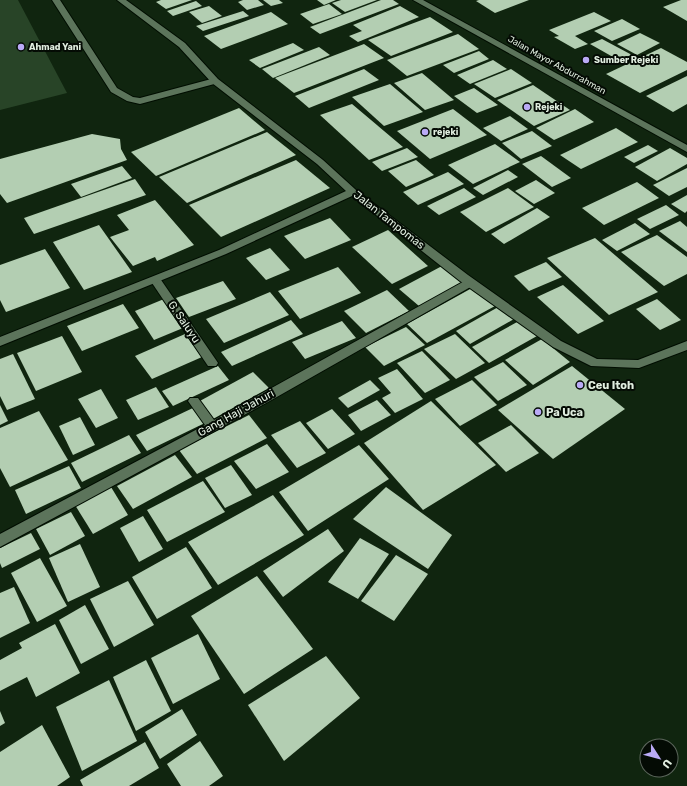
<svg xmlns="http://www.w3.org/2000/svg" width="687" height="786" viewBox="0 0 687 786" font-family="Rubik,sans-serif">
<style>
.green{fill:#284427}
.building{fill:#b3ceb2}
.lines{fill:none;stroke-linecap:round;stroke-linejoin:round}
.lane-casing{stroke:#000d00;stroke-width:2}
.street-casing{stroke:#000d00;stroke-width:2}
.secondary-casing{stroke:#000d00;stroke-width:2}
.lane{fill:#5c745b;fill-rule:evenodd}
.street{fill:#5c745b;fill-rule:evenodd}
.secondary{fill:#5c745b;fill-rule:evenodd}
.poi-dot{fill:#baaaf6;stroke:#040b04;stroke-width:1.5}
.labels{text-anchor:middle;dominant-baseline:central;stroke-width:4;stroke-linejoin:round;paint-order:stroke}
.far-poi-label{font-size:9px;font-weight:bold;fill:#e1eee0;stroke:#040b04;text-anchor:start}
.far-street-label{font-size:9px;fill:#e1eee0;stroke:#040b04}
.street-label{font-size:11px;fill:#e1eee0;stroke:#040b04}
.poi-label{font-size:11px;font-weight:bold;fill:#e1eee0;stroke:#040b04;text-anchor:start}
</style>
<rect width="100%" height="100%" fill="#10250f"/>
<path class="green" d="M 0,0 L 18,0 L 67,93 L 0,110 Z"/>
<g class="building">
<path d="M 161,0 L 192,0 L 166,9 L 156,2 Z"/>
<path d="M 243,0 L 258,0 L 264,5 L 247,10 L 238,2 Z"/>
<path d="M 263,0 L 279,0 L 283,3 L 271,6 Z"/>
<path d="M 317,0 L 336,0 L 324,5 Z"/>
<path d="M 341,0 L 377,0 L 345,12 L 332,3 Z"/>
<path d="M 381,0 L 393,0 L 399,4 L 320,34 L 310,27 Z"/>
<path d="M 479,0 L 529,0 L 495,13 L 476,1 Z"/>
<path d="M 681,0 L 687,0 L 687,21 L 663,7 Z"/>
<path d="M 196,1 L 202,6 L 173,16 L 167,11 Z"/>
<path d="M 329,4 L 342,14 L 313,24 L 300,14 Z"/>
<path d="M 209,6 L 222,16 L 202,23 L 189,12 Z"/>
<path d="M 400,6 L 419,17 L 358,42 L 349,36 L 362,31 L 353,25 Z"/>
<path d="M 243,11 L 249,16 L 203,31 L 196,26 Z"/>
<path d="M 271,12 L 288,24 L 221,49 L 204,36 Z"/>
<path d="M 594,12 L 611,21 L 575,36 L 588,44 L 575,49 L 554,37 L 559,36 L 549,30 Z"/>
<path d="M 430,17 L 453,32 L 391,56 L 368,40 Z"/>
<path d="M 622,19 L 640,29 L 612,41 L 594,31 Z"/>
<path d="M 640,33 L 660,43 L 637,55 L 617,44 Z"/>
<path d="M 458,34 L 479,49 L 407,76 L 387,60 Z"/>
<path d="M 602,39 L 632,55 L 620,61 L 590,44 Z"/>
<path d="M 293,43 L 304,50 L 260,68 L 249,60 Z"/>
<path d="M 364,44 L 384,58 L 294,93 L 275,78 Z"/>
<path d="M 319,47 L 330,55 L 273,78 L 262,69 Z"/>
<path d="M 661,48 L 687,62 L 687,70 L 640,93 L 606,74 Z"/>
<path d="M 479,51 L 489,59 L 454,73 L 443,65 Z"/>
<path d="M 493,60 L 507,69 L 470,84 L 457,75 Z"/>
<path d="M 364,69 L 379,80 L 309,108 L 295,96 Z"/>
<path d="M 511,69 L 532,83 L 495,98 L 474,84 Z"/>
<path d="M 422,73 L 454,100 L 425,110 L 394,83 Z"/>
<path d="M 687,76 L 687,104 L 673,112 L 646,96 Z"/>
<path d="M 390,84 L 423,112 L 384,126 L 352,97 Z"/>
<path d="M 533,85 L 570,110 L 534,126 L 497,100 Z"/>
<path d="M 474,88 L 498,105 L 477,113 L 454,96 Z"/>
<path d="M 352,104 L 403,147 L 369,160 L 320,115 Z"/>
<path d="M 239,108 L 265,130 L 156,176 L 131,152 Z"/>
<path d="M 453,109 L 487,135 L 430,159 L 397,131 Z"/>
<path d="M 575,109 L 594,122 L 554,140 L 536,128 Z"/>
<path d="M 510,116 L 528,129 L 501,141 L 483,128 Z"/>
<path d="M 616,128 L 638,142 L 581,169 L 560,155 Z"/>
<path d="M 532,131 L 552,146 L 521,159 L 502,143 Z"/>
<path d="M 267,132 L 296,155 L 187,203 L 159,177 Z"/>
<path d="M 92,134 L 120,139 L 121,149 L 127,160 L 7,203 L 0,194 L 0,159 Z"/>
<path d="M 495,144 L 520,162 L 473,184 L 448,165 Z"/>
<path d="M 648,145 L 658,151 L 634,163 L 624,157 Z"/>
<path d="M 407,148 L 418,157 L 382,171 L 372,162 Z"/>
<path d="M 670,148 L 687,158 L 687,164 L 657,181 L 635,167 Z"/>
<path d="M 541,156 L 571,178 L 552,187 L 522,164 Z"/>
<path d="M 296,160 L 330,188 L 221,237 L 189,205 Z"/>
<path d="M 416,160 L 434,175 L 406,187 L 388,171 Z"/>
<path d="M 122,166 L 132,178 L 81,197 L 71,184 Z"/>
<path d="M 687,168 L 687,187 L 669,196 L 653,185 Z"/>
<path d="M 508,170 L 518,177 L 483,195 L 473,188 Z"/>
<path d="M 448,172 L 464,184 L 418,205 L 403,192 Z"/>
<path d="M 135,179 L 146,195 L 34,234 L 24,218 Z"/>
<path d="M 536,180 L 555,193 L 534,204 L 515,191 Z"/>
<path d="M 637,182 L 659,198 L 604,225 L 582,208 Z"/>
<path d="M 464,188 L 476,197 L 439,215 L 427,206 Z"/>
<path d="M 508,188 L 534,207 L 486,232 L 460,212 Z"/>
<path d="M 687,195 L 687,211 L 685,213 L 671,204 Z"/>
<path d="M 155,200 L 194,245 L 157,261 L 155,257 L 133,266 L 110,237 L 129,230 L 117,215 Z"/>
<path d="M 666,205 L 679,215 L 650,229 L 637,219 Z"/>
<path d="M 537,208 L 550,217 L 504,244 L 491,234 Z"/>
<path d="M 330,218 L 351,240 L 305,259 L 284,236 Z"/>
<path d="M 680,221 L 687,227 L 687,252 L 659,231 Z"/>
<path d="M 635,223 L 650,234 L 617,251 L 602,240 Z"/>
<path d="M 99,225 L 132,272 L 84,290 L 53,242 Z"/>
<path d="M 388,230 L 428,266 L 392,284 L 352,247 Z"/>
<path d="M 657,235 L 687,257 L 687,274 L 664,286 L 621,252 Z"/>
<path d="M 595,238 L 658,292 L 609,315 L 547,258 Z"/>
<path d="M 270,248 L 290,270 L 266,280 L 246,258 Z"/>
<path d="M 45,249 L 70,288 L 6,312 L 0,300 L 0,265 Z"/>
<path d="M 546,262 L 562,277 L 529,291 L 514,276 Z"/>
<path d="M 442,266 L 462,283 L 419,306 L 399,289 Z"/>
<path d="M 338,267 L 361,293 L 300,319 L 278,291 Z"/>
<path d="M 223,281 L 236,299 L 189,317 L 176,298 Z"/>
<path d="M 563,285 L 604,321 L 578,334 L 537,297 Z"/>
<path d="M 472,288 L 495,306 L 427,343 L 407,324 Z"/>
<path d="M 387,290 L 409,311 L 366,333 L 344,311 Z"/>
<path d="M 270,292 L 289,315 L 224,343 L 206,319 Z"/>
<path d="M 164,299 L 183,328 L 154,340 L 135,311 Z"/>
<path d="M 657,299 L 681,320 L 660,330 L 636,309 Z"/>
<path d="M 123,304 L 139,328 L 82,351 L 67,326 Z"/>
<path d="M 500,306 L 514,319 L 470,344 L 456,331 Z"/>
<path d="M 291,320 L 303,334 L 232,366 L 221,352 Z"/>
<path d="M 342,321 L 356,338 L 305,359 L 292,342 Z"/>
<path d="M 519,321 L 537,336 L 489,363 L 472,347 Z"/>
<path d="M 406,327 L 425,345 L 384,366 L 365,347 Z"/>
<path d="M 185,334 L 202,357 L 152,379 L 135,356 Z"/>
<path d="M 455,334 L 485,363 L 456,379 L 424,349 Z"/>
<path d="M 62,336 L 82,372 L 36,391 L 17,353 Z"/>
<path d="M 542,339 L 570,362 L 533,385 L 505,360 Z"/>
<path d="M 422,351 L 450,380 L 425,393 L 397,363 Z"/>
<path d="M 13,354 L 35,399 L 7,410 L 0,396 L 0,359 Z"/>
<path d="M 503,362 L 527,385 L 498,401 L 474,377 Z"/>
<path d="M 218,366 L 229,380 L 173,406 L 162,391 Z"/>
<path d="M 572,366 L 625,409 L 553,459 L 498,410 Z"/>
<path d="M 397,369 L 423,399 L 395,413 L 382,398 L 391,393 L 378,378 Z"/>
<path d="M 253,372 L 269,388 L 213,419 L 198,402 Z"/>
<path d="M 370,380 L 380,390 L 348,408 L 338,398 Z"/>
<path d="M 472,380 L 497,405 L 460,426 L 435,399 Z"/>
<path d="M 156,387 L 169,407 L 138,420 L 126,400 Z"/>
<path d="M 101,389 L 118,418 L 96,428 L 78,399 Z"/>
<path d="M 377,400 L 391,415 L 361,431 L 348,415 Z"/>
<path d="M 431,401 L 496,465 L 423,510 L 364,443 Z"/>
<path d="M 0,405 L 8,421 L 0,425 Z"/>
<path d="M 195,407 L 207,422 L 147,451 L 136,435 Z"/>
<path d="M 332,409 L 355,434 L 328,449 L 306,423 Z"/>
<path d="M 39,411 L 68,460 L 10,487 L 0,468 L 0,428 Z"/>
<path d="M 249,415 L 267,438 L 197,474 L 179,450 Z"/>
<path d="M 80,417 L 95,445 L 73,455 L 59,426 Z"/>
<path d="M 300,421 L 326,453 L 297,468 L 271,435 Z"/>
<path d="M 511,425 L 539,453 L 506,472 L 478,443 Z"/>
<path d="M 129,435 L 141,453 L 82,482 L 71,463 Z"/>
<path d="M 267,444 L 289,472 L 256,489 L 234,461 Z"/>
<path d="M 359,445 L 389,479 L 308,531 L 279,492 Z"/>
<path d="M 175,455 L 192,477 L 133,509 L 117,486 Z"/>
<path d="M 231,465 L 252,495 L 225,508 L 205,478 Z"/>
<path d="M 69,466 L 81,488 L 26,514 L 15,490 Z"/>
<path d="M 203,481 L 225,512 L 167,542 L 147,510 Z"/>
<path d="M 111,487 L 128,515 L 93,534 L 75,505 Z"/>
<path d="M 386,487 L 452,535 L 428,569 L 353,519 Z"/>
<path d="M 273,495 L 304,535 L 218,585 L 188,542 Z"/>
<path d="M 71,512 L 85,536 L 50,555 L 36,529 Z"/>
<path d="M 143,516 L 163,549 L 139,562 L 120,528 Z"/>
<path d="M 328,529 L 344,551 L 283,597 L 263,571 Z"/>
<path d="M 31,533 L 40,549 L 2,568 L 0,563 L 0,548 Z"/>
<path d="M 360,538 L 389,554 L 358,599 L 328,582 Z"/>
<path d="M 80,544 L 100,587 L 68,602 L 49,558 Z"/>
<path d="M 186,547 L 212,588 L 157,619 L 132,577 Z"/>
<path d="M 396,555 L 428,574 L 394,621 L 361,601 Z"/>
<path d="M 40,558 L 67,606 L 37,622 L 11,573 Z"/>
<path d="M 257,576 L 313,649 L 244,694 L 191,616 Z"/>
<path d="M 128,581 L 154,625 L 114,647 L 90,599 Z"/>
<path d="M 14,587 L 30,623 L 0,638 L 0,593 Z"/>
<path d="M 85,605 L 109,649 L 81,664 L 59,620 Z"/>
<path d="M 55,624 L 80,673 L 36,697 L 27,677 L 0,691 L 0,660 L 22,648 L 19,643 Z"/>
<path d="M 198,634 L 220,679 L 173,704 L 151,658 Z"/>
<path d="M 326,656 L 360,698 L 284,761 L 248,705 Z"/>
<path d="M 146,660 L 171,711 L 136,731 L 113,677 Z"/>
<path d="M 109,680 L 137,741 L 82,771 L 56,707 Z"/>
<path d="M 182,709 L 197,735 L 160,759 L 145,732 Z"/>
<path d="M 0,711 L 5,723 L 0,726 Z"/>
<path d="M 42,725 L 70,777 L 57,786 L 0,786 L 0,752 Z"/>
<path d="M 200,741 L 223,776 L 209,786 L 181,786 L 167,764 Z"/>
<path d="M 145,742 L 159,768 L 129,786 L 83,786 L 80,780 Z"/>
</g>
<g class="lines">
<defs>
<path id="lane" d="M 52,0 L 60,0 L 117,88 L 133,97 L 140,98 L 215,78 L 219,81 L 218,83 L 140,104 L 127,101 L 111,92 Z"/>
<g id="street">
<path d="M 155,276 L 159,277 L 216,360 L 218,363 L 216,366 L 208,366 L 150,280 Z"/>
<path d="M 470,278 L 475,282 L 474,285 L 268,402 L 0,547 L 0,534 L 205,425 L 188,401 L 190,398 L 198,398 L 214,420 Z"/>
</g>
<g id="secondary">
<path d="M 117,0 L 126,0 L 185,43 L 218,79 L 323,160 L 356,190 L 468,275 L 561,341 L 597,359 L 638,360 L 687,341 L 687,350 L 639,368 L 591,366 L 553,347 L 460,281 L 352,196 L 226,254 L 0,346 L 0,337 L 219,250 L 346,191 L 317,164 L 212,83 L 179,47 Z"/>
<path d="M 413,0 L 423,0 L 687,145 L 687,152 Z"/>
</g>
</defs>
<use href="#lane" class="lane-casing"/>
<use href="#street" class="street-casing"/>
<use href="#secondary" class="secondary-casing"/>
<use href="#lane" class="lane"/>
<use href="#street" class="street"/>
<use href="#secondary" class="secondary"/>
</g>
<g class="poi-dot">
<circle cx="21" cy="47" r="4"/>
<circle cx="586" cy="60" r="4"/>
<circle cx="527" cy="107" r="4"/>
<circle cx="425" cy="132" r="4"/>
<circle cx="580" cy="385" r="4"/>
<circle cx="538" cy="412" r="4"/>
</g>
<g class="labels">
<g class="far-poi-label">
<text x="29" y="47">Ahmad Yani</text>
<text x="594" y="60">Sumber Rejeki</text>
<text x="535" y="107">Rejeki</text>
<text x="433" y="132">rejeki</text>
</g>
<g class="far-street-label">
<text transform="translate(557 65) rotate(29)">Jalan Mayor Abdurrahman</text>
</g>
<g class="street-label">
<text transform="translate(389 220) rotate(38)">Jalan Tampomas</text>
<text transform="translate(184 322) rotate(56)">G. Saluyu</text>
<text transform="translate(236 413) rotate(-29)">Gang Haji Jahuri</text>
</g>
<g class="poi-label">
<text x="588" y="385">Ceu Itoh</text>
<text x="546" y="412">Pa Uca</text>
</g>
</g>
<g transform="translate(659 758) rotate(126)"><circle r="19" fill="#040b04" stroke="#5c665c"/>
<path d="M0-3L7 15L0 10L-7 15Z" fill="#baaaf6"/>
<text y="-6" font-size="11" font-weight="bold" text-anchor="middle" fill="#e1eee0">U</text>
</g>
</svg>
